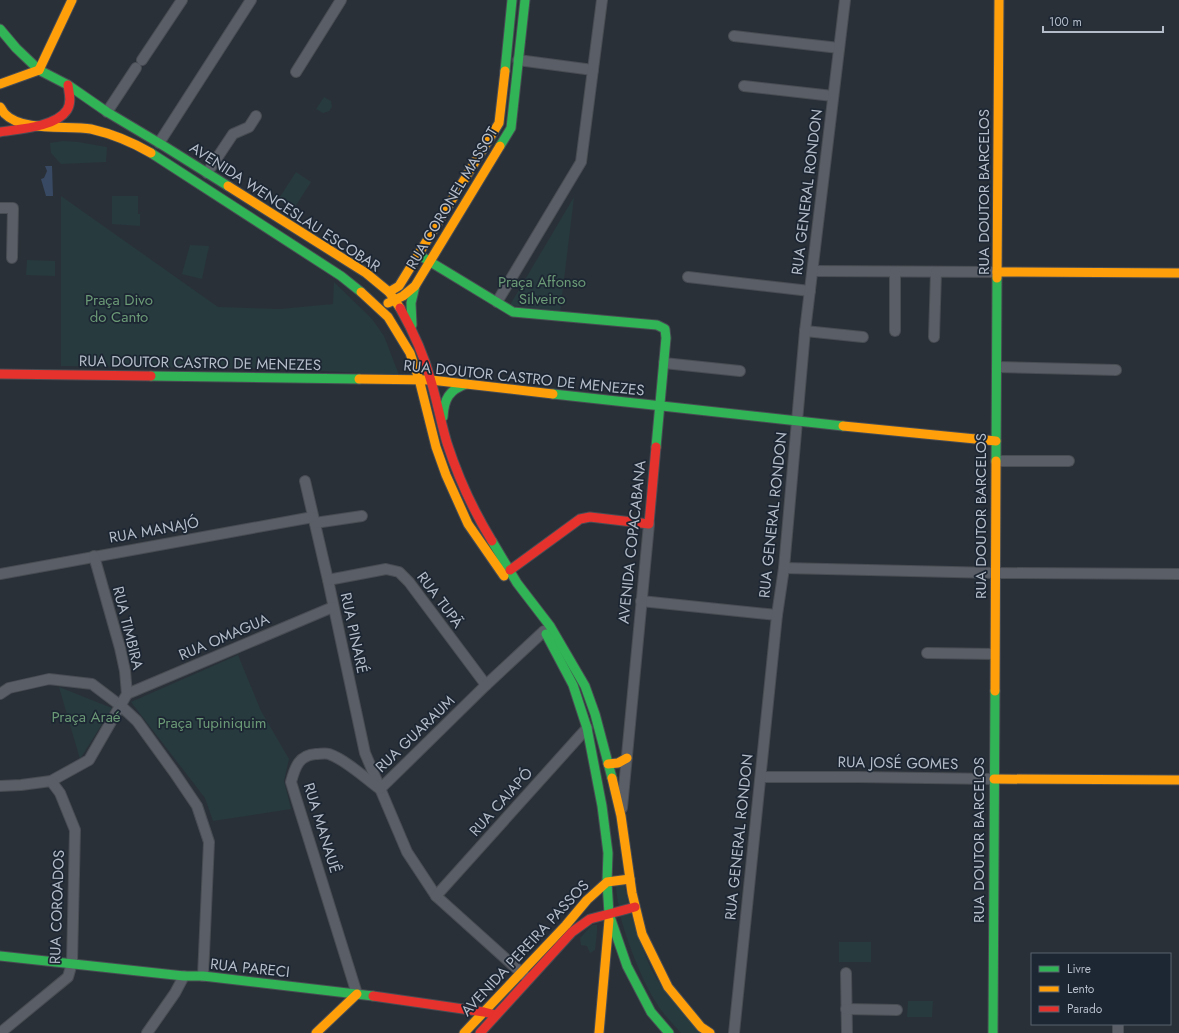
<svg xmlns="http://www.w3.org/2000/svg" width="1179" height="1033" viewBox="0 0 1179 1033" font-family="Jost,sans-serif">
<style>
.green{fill:#273a3e}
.water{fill:#384963}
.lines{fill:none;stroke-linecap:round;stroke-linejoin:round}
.street-casing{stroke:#484c53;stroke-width:12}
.fast-casing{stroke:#484c53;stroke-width:11}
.slow-casing{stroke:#484c53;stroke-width:11}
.jam-casing{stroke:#484c53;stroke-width:11}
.street{stroke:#5a5e66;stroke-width:10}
.fast{stroke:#30b455;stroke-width:9}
.slow{stroke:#ff9f0a;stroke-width:9}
.jam{stroke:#e5322d;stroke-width:9}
.labels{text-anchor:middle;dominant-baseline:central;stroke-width:3.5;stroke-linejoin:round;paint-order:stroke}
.street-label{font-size:15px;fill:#b4bcc9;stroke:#1d2633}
.park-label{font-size:15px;fill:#6b9a76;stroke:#1d2633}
</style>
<rect width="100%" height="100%" fill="#2a3038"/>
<g class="green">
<path d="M 324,97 L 331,101 L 332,107 L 329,111 L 323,113 L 316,109 Z"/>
<path d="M 63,141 L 78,142 L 107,147 L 106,162 L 61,164 L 51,153 L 50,143 Z"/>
<path d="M 296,172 L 311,182 L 293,210 L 278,200 Z"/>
<path d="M 61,196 L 218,307 L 280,309 L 333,304 L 334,282 L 372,319 L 384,336 L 399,375 L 284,369 L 61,366 Z"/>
<path d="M 112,196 L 138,196 L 138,214 L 140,214 L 140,226 L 112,224 Z"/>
<path d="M 574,197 L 560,312 L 510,305 Z"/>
<path d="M 190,245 L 209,246 L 202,279 L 182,274 Z"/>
<path d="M 27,260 L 55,261 L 55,276 L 26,275 Z"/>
<path d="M 238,655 L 261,711 L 289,759 L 284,781 L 291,809 L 213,821 L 205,798 L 131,702 Z"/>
<path d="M 59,687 L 112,708 L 80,759 Z"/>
<path d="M 624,884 L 628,901 L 627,904 L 620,906 L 618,903 L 616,888 L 617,885 Z"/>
<path d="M 630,912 C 638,935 645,960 658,981 C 670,1000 687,1016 702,1033 L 681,1033 C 673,1024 664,1015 657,1004 C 641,979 628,944 620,915 Z"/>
<path d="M 592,925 L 597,925 L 597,932 L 595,950 L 590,953 L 587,946 L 581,945 L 580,938 Z"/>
<rect x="839" y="942" width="32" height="20"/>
<path d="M 908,1001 L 933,1001 L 932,1017 L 907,1017 Z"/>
</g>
<path class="water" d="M 45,166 L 52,166 L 53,196 L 46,196 L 41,179 L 44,178 L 47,171 Z"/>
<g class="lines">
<defs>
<g id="street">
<path d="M 734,36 L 839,48"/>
<path d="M 142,60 L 182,0"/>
<path d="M 518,60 L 593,70"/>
<path d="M 296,72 L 341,0"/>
<path d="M 744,86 L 833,96"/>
<path d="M 107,112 L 136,68"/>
<path d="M 159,143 L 251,0"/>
<path d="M 207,173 L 233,134 L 249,127 L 256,116"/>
<path d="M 0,208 L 13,208 L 12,258"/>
<path d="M 813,271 L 997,272"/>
<path d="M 688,277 L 810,291"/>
<path d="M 497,302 L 581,162 L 602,0"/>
<path d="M 805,331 L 863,337"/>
<path d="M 895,331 L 895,272"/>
<path d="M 934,337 L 936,272"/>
<path d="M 664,363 L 740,371"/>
<path d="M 997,367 L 1116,370"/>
<path d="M 996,461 L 1069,461"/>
<path d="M 305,481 L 328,580 L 365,753 L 407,852 L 436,896 L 526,977"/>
<path d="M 315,523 L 362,516"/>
<path d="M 784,568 L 995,573 L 1179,574"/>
<path d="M 0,574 L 313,517"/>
<path d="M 328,580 L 386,569 L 399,572 L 409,582 L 486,685"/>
<path d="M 641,601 L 777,615"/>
<path d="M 927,653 L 994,654"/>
<path d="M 0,694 L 9,688 L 49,679 L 92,684 L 121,706 L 137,721 L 174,772 L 197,806 L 209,842 L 203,976"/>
<path d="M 127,694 L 333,607"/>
<path d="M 761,777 L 859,777 L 994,779"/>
<path d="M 0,786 L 21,785 L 51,781 L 89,760 L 127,694 L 125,671 L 120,648 L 94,556"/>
<path d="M 380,789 L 486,685 L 544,631"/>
<path d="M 622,808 L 649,524"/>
<path d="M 436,896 L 587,728"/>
<path d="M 846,973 L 847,1033"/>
<path d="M 357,994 L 291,782 C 295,767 299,755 316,754 C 320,754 325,753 329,754 C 346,760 365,778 380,789"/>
<path d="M 846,1009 L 897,1010"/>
<path d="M 0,1033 L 68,977 L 72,963 L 75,830 L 60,793 L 51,781"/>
<path d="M 147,1033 L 175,993 L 184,976"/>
<path d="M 734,1033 L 777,615 L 784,568 L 805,331 L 845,0"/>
<path d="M 1118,1033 L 1118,1024"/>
</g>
<g id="fast">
<path d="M 0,29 L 16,48 L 39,70 L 68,85 L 107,112 L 164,146 L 228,186"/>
<path d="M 505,71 L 512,0"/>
<path d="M 500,146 L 511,128 L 525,0"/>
<path d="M 151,153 L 341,276 L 361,292"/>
<path d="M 419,255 L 513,312 L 657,325 L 665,329 L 666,338 L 656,447"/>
<path d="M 412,325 L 411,303 L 415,286"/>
<path d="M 151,376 L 359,379"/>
<path d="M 553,394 L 843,426"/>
<path d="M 443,417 C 444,399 449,390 466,384"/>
<path d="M 996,461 L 997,278"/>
<path d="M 492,541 L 517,583 L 550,626 L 585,686 L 595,714 L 612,778"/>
<path d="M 546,634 L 573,685 L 587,728 L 602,806 L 608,853 L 607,882 L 609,914 L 627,966 L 651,1012 L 669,1033"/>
<path d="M 0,956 L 184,976 L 203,976 L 373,996"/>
<path d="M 993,1033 L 995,691"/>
</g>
<g id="slow">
<path d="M 39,70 L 72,0"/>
<path d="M 0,84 L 39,70"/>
<path d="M 0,107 C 2,109 3,112 5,114 C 22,132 68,125 91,129 C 113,134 132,142 151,153"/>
<path d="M 228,186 L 366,273 L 389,292 L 400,308"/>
<path d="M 997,272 L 1179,273"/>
<path d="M 997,278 L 999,0"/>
<path d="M 361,292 L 388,317 L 410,353 L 419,379 L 436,447 L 446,475 L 468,524 L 504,576"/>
<path d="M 389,292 L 399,286 L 499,123 L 505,71"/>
<path d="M 388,303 L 403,296 L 415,286 L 500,146"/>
<path d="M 359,379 L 431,380 L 553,394"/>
<path d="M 843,426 L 996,441"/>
<path d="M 995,691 L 996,461"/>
<path d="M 608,764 L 618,763 L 627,758"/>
<path d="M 612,778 L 621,816 L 632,893 L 642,934 L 668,987 L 701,1027 L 710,1033"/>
<path d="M 994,779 L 1179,780"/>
<path d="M 316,1033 L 357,994"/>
<path d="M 464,1033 L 566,925 L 587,900 L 607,882 L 630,879"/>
<path d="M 599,1033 L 609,920"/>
</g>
<g id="jam">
<path d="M 0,132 C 19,129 56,127 67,110 C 72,102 69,93 68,85"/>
<path d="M 400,308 C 413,331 424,355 431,381 C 437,401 441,423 447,443 C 458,477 473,510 492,541"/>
<path d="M 0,374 L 151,376"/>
<path d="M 510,570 L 580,519 L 590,517 L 649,524 L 656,447"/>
<path d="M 373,996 L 484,1012 L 496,1015"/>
<path d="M 480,1033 L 572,932 L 590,919 L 635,907"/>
</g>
</defs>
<use href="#street" class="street-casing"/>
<use href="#fast" class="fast-casing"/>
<use href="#slow" class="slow-casing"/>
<use href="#jam" class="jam-casing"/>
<use href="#street" class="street"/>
<use href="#fast" class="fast"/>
<use href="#slow" class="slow"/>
<use href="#jam" class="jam"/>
</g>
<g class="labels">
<g class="street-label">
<text transform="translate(807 192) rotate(-83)">RUA GENERAL RONDON</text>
<text transform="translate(984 192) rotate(-90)">RUA DOUTOR BARCELOS</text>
<text transform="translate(452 198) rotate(-59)">RUA CORONEL MASSOT</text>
<text transform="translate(285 207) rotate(33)">AVENIDA WENCESLAU ESCOBAR</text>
<text transform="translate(200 363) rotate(1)">RUA DOUTOR CASTRO DE MENEZES</text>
<text transform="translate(524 378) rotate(6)">RUA DOUTOR CASTRO DE MENEZES</text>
<text transform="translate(773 515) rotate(-84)">RUA GENERAL RONDON</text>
<text transform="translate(981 516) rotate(-90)">RUA DOUTOR BARCELOS</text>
<text transform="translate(154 530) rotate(-10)">RUA MANAJÓ</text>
<text transform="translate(632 542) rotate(-84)">AVENIDA COPACABANA</text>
<text transform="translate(440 600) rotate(53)">RUA TUPÃ</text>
<text transform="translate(128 628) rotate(76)">RUA TIMBIRA</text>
<text transform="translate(354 633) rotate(78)">RUA PINARÉ</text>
<text transform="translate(224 637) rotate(-23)">RUA OMAGUA</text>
<text transform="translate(415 734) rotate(-44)">RUA GUARAUM</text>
<text transform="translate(898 763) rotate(1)">RUA JOSÉ GOMES</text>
<text transform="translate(501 802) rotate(-48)">RUA CAIAPÓ</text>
<text transform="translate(322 828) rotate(73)">RUA MANAUÊ</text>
<text transform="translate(739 837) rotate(-84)">RUA GENERAL RONDON</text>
<text transform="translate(979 840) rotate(-90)">RUA DOUTOR BARCELOS</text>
<text transform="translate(57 907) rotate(-88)">RUA COROADOS</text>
<text transform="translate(525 948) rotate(-47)">AVENIDA PEREIRA PASSOS</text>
<text transform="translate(250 968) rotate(6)">RUA PARECI</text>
</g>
<g class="park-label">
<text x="542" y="282">Praça Affonso<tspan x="542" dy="17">Silveiro</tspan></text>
<text x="119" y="300">Praça Divo<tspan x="119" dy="17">do Canto</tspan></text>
<text x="86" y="717">Praça Araé</text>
<text x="212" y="723">Praça Tupiniquim</text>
</g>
</g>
<rect x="1031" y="953" width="140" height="72" fill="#1d2633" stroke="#59626f"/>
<rect x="1039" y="966" width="20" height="6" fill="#30b455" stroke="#59626f"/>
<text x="1067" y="973" font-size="12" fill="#b4bcc9">Livre</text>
<rect x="1039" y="986" width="20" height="6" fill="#ff9f0a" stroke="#59626f"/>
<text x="1067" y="993" font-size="12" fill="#b4bcc9">Lento</text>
<rect x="1039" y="1006" width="20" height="6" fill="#e5322d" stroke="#59626f"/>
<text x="1067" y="1013" font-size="12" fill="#b4bcc9">Parado</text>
<path d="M1043 26v6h120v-6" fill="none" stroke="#b4bcc9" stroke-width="2"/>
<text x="1049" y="26" font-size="12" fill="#b4bcc9" stroke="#1d2633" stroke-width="3" paint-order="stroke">100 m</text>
</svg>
